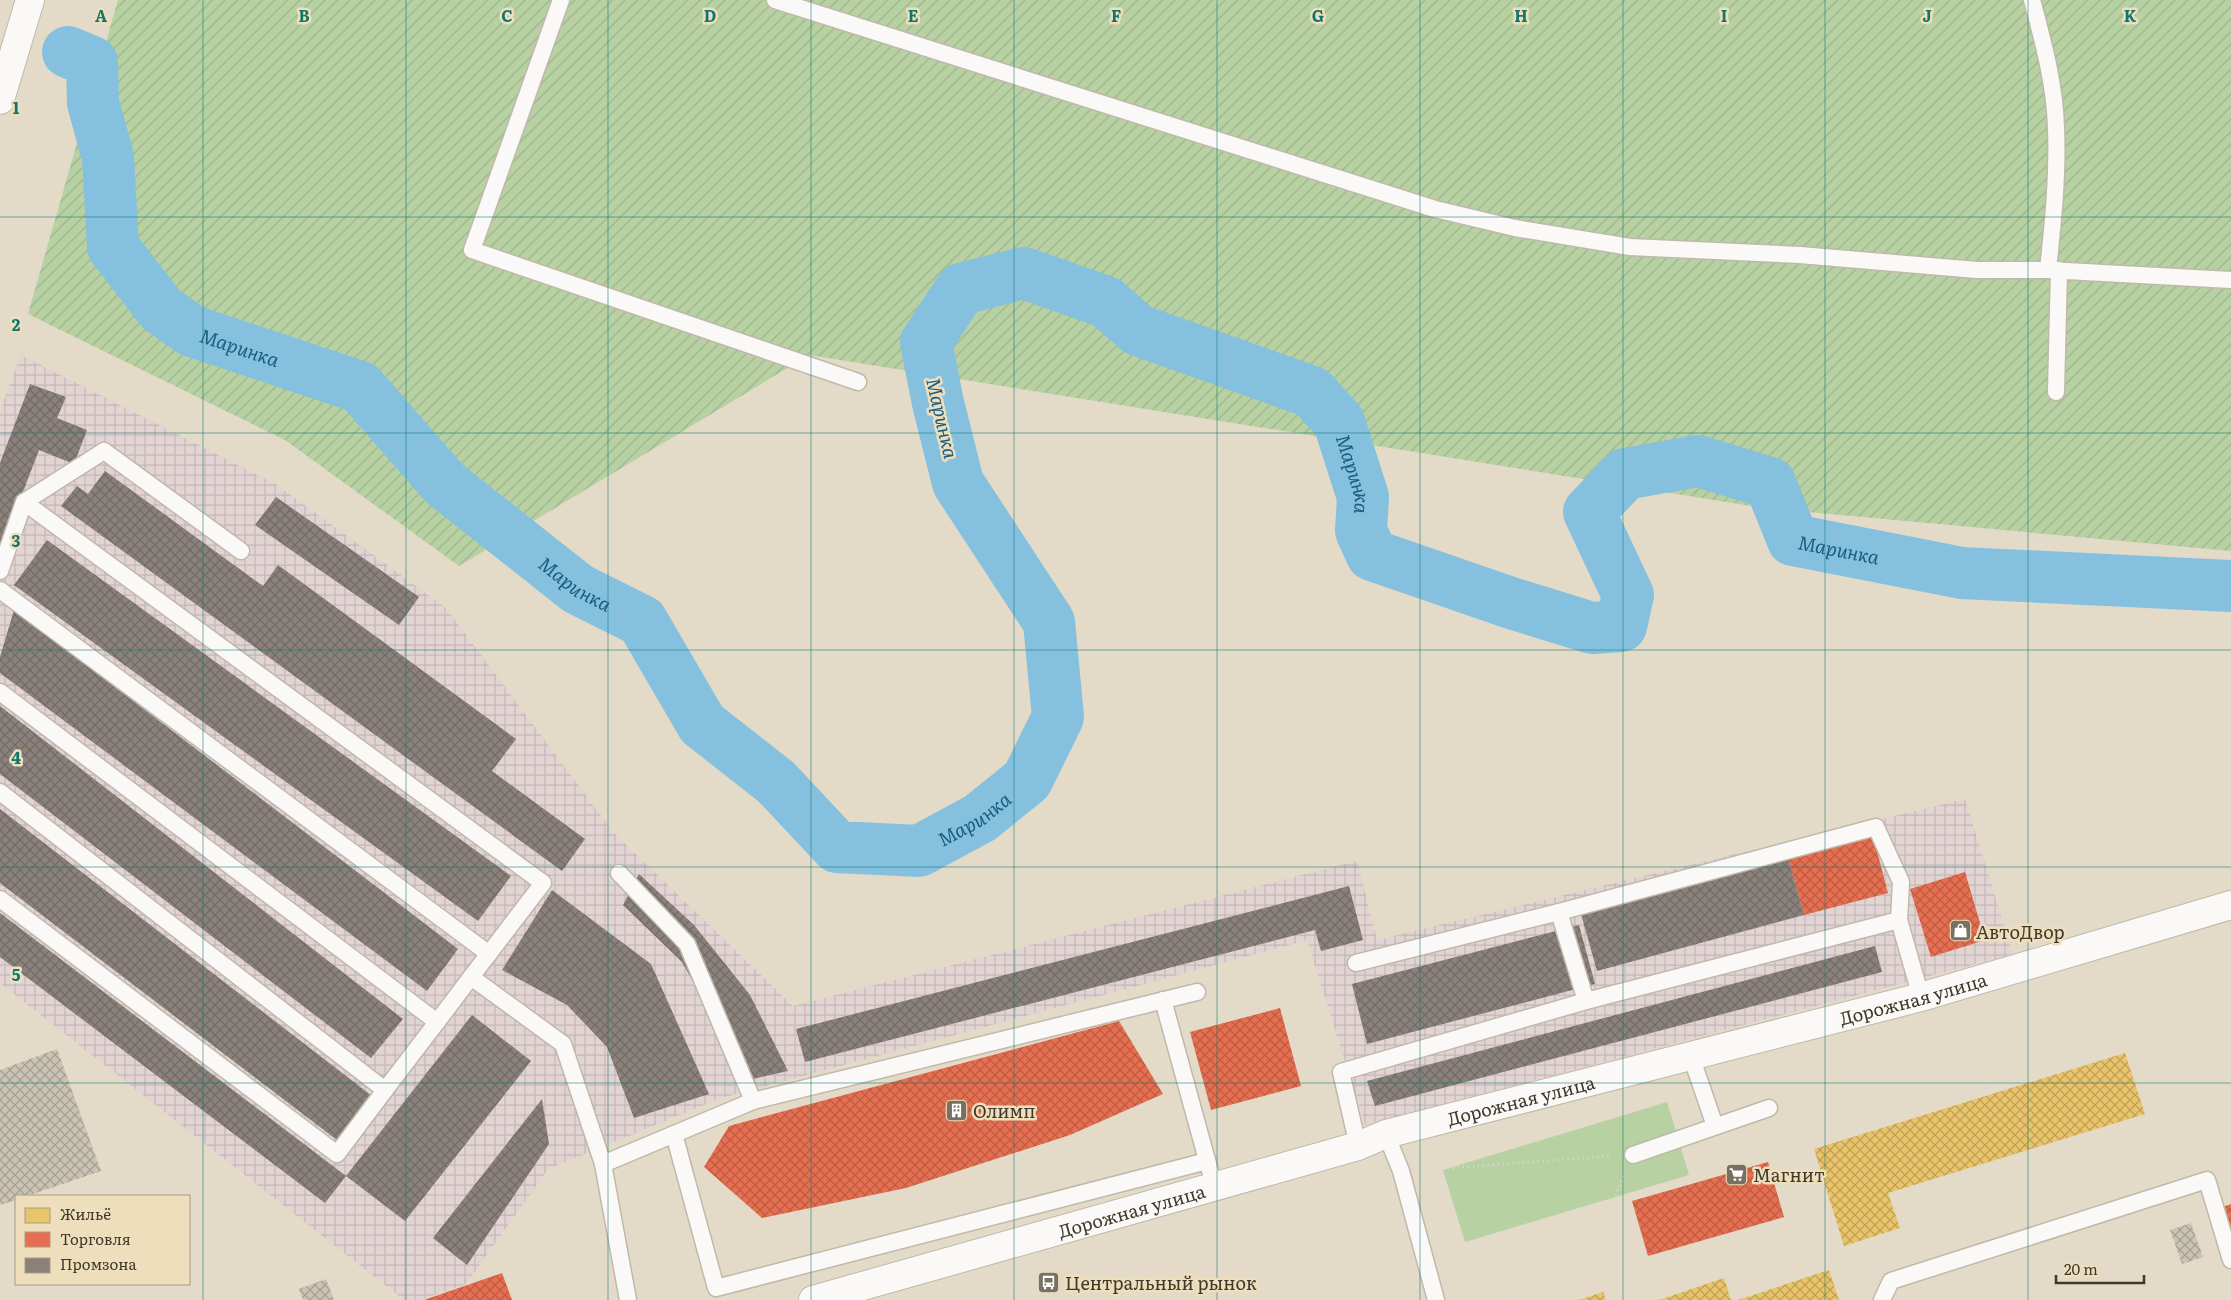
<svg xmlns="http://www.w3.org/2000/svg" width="2231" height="1300" viewBox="0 0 2231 1300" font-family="Literata,serif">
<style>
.industrial{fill:url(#industrial-grid)}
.grass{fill:#b7d1a3}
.garden{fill:url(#garden-furrows)}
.homes{fill:url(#homes-cross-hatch)}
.shops{fill:url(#shops-cross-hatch)}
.industry{fill:url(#industry-cross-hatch)}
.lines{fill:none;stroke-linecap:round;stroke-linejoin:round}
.river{stroke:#85c1df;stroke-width:52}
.building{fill:url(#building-cross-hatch)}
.lane-casing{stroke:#c0b9ab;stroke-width:19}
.secondary-casing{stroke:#c0b9ab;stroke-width:30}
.primary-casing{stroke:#c0b9ab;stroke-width:30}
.path{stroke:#dbd8d2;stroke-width:3;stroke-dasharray:1 4;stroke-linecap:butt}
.lane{stroke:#fbf9f7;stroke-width:16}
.secondary{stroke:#fbf9f7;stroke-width:28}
.primary{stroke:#fbf9f7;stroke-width:28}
.grid{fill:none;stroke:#0f766e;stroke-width:1;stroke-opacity:0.55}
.labels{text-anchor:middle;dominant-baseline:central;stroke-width:5;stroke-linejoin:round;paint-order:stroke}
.poi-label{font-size:18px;fill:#3f392b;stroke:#eedebc;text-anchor:start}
.street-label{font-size:18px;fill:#3f392b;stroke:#eedebc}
.water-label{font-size:19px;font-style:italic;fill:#1b5e80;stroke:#eedebc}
.grid-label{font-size:16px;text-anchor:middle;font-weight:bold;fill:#0f766e;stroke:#eedebc;stroke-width:5;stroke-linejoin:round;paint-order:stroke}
</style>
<defs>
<pattern id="industrial-grid" width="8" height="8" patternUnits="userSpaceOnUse" patternTransform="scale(1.25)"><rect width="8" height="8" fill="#e3d4d4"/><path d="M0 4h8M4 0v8" fill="none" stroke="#c4b7b6"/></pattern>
<pattern id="garden-furrows" width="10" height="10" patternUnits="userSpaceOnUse" patternTransform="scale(1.25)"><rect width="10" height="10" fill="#b7d1a3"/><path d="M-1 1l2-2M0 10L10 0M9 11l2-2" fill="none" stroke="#9eb48c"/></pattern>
<pattern id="homes-cross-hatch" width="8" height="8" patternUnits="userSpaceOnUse" patternTransform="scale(1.25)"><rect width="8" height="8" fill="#e9c46a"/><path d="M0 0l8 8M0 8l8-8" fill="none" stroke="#bea057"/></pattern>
<pattern id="shops-cross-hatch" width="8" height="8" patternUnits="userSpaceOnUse" patternTransform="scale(1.25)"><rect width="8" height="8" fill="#e76f51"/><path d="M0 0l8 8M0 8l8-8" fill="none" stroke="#bd5c43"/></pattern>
<pattern id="industry-cross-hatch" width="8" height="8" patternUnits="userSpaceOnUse" patternTransform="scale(1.25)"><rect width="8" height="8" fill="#8a817c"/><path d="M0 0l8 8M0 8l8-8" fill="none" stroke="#726b66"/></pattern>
<pattern id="building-cross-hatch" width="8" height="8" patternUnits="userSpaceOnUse" patternTransform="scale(1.25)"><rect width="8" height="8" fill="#cbc4b5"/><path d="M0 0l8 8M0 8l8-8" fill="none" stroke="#a6a093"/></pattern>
</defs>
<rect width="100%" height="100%" fill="#e3dac7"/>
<path class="industrial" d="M 21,355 L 277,485 L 446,608 L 614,833 L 793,1006 L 1357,861 L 1377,940 L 1965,799 L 2013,954 L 1365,1125 L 1307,940 L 721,1098 L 548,1169 L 466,1284 L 421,1300 L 404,1300 L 0,983 L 0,411 Z"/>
<path class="grass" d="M 1667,1102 L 1689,1175 L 1465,1242 L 1443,1170 Z"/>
<path class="garden" d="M 118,0 L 2231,0 L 2231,551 L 1764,508 L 809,355 L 459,566 L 285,440 L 28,314 Z"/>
<g class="homes">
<path d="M 2125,1053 L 2145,1114 L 1888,1193 L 1900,1228 L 1844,1246 L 1814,1149 Z"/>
<path d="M 1829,1270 L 1839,1300 L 1738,1300 Z"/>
<path d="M 1724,1278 L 1731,1300 L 1659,1300 Z"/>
<path d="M 1603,1292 L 1606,1300 L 1579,1300 Z"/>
</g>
<g class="shops">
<path d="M 1873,836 L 1888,893 L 1804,915 L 1788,858 Z"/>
<path d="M 1965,872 L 1985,940 L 1931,957 L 1910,889 Z"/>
<path d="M 1280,1008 L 1301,1086 L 1211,1110 L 1190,1032 Z"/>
<path d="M 1119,1021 L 1163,1094 L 1070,1135 L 906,1188 L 762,1218 L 704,1167 L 729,1126 Z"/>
<path d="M 1768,1162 L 1784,1217 L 1648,1256 L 1632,1201 Z"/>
<path d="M 2231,1204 L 2231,1238 L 2220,1208 Z"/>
<path d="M 502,1273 L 512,1300 L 424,1300 Z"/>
</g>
<g class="industry">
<path d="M 30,384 L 66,397 L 57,418 L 87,430 L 74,464 L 39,450 L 0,552 L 0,463 Z"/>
<path d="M 105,471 L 263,586 L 278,565 L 516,739 L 492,771 L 585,839 L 562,871 L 61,506 L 77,486 L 88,494 Z"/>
<path d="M 276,497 L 419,597 L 399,625 L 255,525 Z"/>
<path d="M 47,540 L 511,876 L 478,921 L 14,585 Z"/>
<path d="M 14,610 L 458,949 L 427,991 L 0,673 L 0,657 Z"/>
<path d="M 0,706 L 403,1019 L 371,1058 L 0,774 Z"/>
<path d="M 0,809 L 372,1096 L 337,1140 L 0,883 Z"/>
<path d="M 1788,858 L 1804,915 L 1597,971 L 1581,914 Z"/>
<path d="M 639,874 L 694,925 L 750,995 L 788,1071 L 748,1080 L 682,962 L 623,905 Z"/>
<path d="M 1349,886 L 1363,940 L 1321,951 L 1315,930 L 805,1062 L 796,1029 Z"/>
<path d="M 552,890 L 651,964 L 709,1094 L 634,1118 L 607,1047 L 567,1005 L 502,970 Z"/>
<path d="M 0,913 L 346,1176 L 472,1015 L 531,1061 L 405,1221 L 346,1176 L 325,1203 L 0,957 Z"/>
<path d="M 1579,925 L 1595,984 L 1367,1044 L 1352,984 Z"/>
<path d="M 1875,946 L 1882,972 L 1375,1106 L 1367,1081 Z"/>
<path d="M 542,1099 L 549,1144 L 467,1265 L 433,1238 Z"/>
</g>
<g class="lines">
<path class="river" id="s1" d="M 68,52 L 92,62 L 93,103 L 108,157 L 113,247 L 161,309 L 192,331 L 360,387 L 445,484 L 578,589 L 642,621 L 702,724 L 776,782 L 837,847 L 919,851 L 980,818 L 1027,780 L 1058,717 L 1049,622 L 958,483 L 938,403 L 926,342 L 961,289 L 1024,273 L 1106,302 L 1138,330 L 1312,392 L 1339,422 L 1363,497 L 1361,531 L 1372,555 L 1511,603 L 1592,628 L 1621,626 L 1628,595 L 1589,512 L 1625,474 L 1698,461 L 1770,483 L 1793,540 L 1962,573 L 2231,586"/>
</g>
<g class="building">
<path d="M 57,1049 L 101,1171 L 27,1196 L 16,1196 L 16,1200 L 0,1205 L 0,1070 Z"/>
<path d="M 2191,1223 L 2203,1257 L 2182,1264 L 2170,1230 Z"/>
<path d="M 326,1279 L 334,1300 L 303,1300 L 299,1289 Z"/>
</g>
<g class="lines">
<defs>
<g id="lane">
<path d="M 561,0 L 472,250 L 858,382"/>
<path d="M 775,0 L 1435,209 L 1515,228 L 1630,247 L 1800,255 L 1977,270 L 2048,270 L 2231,280"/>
<path d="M 2032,0 C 2043,41 2055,85 2056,128 C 2058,176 2053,222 2048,270"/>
<path d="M 2056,392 L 2059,270"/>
<path d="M 24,502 L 104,451 L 241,551"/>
<path d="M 0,571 L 24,502 L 543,883 L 471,977 L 563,1044 L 603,1164 L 628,1300"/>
<path d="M 0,590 L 489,954"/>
<path d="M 0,692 L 437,1022 L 471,977"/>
<path d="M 0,792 L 385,1090 L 337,1154 L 0,899"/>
<path d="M 619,873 L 687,944 L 753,1101"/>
<path d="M 1559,912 L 1586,1001"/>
<path d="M 1356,963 L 1559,912 L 1876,827 L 1901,882 L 1899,920"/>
<path d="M 1163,1000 L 1210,1171"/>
<path d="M 1691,1056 L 1715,1126"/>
<path d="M 385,1090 L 437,1022"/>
<path d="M 674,1134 L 716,1288 L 1207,1161"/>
<path d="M 1386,1134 L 1401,1171 L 1436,1300"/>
<path d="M 1358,1146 L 1341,1072 L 1586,1001 L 1899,920 L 1921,997"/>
<path d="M 1633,1155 L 1769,1108"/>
<path d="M 603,1164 L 753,1101 L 1197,992"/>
<path d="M 1882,1300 L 1891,1281 L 2207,1180 L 2231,1260"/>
</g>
<g id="secondary">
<path id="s2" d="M 813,1300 L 1358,1146 L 1386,1134 L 1921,997 L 2231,905"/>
</g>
<path id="primary" d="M 0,100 L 30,0"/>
</defs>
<use href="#lane" class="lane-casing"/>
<use href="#secondary" class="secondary-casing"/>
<use href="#primary" class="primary-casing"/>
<g class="path">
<path d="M 1799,1146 L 2161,1031 L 2200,1157"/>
<path d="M 1423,1170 L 1612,1156"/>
<path d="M 974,1300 L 1026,1286 L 1381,1178"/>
<path d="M 1515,1300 L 1615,1197 L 1624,1175"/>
</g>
<use href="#lane" class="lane"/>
<use href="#secondary" class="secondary"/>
<use href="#primary" class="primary"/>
</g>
<path class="grid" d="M 203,0 L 203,1300M 406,0 L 406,1300M 608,0 L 608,1300M 811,0 L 811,1300M 1014,0 L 1014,1300M 1217,0 L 1217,1300M 1420,0 L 1420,1300M 1623,0 L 1623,1300M 1825,0 L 1825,1300M 2028,0 L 2028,1300M 0,217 L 2231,217M 0,433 L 2231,433M 0,650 L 2231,650M 0,867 L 2231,867M 0,1083 L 2231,1083"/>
<defs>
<symbol id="shop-square" viewBox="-11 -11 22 22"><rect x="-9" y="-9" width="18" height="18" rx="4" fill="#787162" stroke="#eedebc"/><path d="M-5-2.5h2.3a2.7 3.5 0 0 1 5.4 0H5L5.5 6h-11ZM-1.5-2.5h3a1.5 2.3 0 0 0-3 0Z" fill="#fff"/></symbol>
<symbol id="building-square" viewBox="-11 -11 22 22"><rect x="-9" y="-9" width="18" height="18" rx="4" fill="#787162" stroke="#eedebc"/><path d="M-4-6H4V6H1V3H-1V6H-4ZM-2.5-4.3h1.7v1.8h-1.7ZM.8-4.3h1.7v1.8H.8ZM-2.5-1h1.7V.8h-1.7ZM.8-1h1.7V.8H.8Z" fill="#fff"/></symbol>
<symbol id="supermarket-square" viewBox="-11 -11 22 22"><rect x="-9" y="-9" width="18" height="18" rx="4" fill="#787162" stroke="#eedebc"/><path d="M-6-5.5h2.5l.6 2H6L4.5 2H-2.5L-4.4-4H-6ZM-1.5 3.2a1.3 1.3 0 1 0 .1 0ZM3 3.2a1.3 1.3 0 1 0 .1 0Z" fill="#fff"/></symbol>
<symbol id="bus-square" viewBox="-11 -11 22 22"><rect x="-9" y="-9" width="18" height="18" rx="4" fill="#787162" stroke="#eedebc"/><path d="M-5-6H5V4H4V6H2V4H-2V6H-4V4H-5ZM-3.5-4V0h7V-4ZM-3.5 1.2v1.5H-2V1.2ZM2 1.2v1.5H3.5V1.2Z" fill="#fff"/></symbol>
</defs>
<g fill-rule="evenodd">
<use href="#shop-square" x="1948" y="918" width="25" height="25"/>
<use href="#building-square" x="944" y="1098" width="25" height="25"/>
<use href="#supermarket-square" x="1724" y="1162" width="25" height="25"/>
<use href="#bus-square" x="1036" y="1270" width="25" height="25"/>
</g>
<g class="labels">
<g class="poi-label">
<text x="1976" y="931">АвтоДвор</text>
<text x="973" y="1110">Олимп</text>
<text x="1753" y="1174">Магнит</text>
<text x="1065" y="1282">Центральный рынок</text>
</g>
<g class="street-label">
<text stroke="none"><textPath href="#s2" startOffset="1141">Дорожная улица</textPath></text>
<text stroke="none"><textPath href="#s2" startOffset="736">Дорожная улица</textPath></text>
<text stroke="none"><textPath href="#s2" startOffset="331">Дорожная улица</textPath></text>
</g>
<g class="water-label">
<text stroke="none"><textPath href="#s1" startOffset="380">Маринка</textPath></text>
<text transform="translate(943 418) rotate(77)">Маринка</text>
<text stroke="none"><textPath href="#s1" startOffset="2405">Маринка</textPath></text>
<text stroke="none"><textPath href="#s1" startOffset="3184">Маринка</textPath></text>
<text stroke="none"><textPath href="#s1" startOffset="800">Маринка</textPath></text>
<text stroke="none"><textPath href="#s1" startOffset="1325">Маринка</textPath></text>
</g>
</g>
<g class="grid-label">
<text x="101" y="22">A</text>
<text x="304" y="22">B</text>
<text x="507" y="22">C</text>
<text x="710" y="22">D</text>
<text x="913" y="22">E</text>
<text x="1116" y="22">F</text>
<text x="1318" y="22">G</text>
<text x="1521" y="22">H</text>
<text x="1724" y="22">I</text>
<text x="1927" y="22">J</text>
<text x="2130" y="22">K</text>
<text x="16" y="114">1</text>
<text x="16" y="331">2</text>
<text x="16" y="547">3</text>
<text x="16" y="764">4</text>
<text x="16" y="981">5</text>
</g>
<rect x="15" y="1195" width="175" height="90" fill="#eedebc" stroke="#a89c82"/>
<rect x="25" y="1208" width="25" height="15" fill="#e9c46a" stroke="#a89c82"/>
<text x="60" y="1220" font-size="15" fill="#3f392b">Жильё</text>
<rect x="25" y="1232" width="25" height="15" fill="#e76f51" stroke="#a89c82"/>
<text x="60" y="1245" font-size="15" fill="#3f392b">Торговля</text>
<rect x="25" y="1258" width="25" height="15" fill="#8a817c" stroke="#a89c82"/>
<text x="60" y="1270" font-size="15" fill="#3f392b">Промзона</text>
<path d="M2056 1275v8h88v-8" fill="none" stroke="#3f392b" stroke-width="2.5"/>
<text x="2064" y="1275" font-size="15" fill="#3f392b" stroke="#eedebc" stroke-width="4" paint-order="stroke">20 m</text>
</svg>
